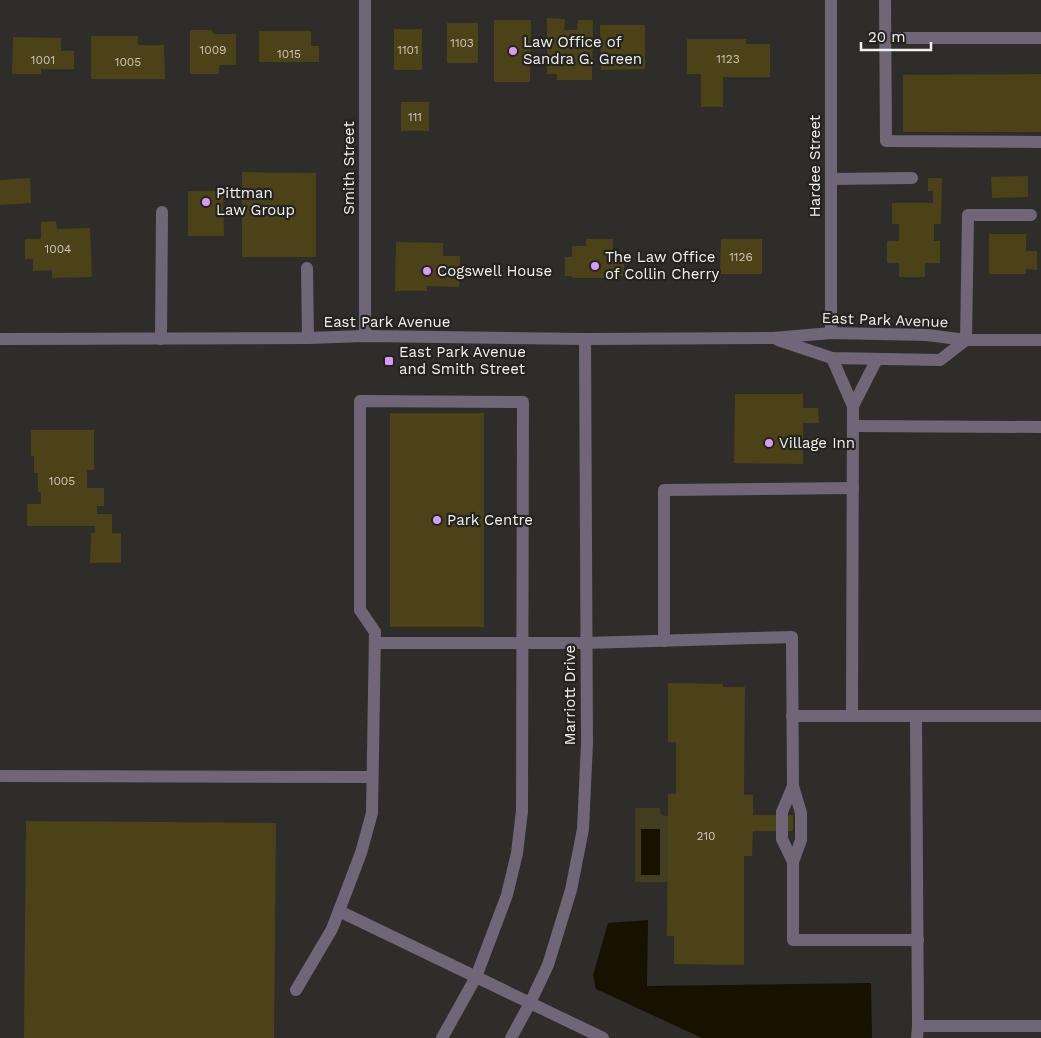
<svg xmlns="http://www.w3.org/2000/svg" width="1041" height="1038" viewBox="0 0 1041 1038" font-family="'Work Sans',sans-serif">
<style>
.green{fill:#433d22}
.water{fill:#171200}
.building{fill:#4c4217}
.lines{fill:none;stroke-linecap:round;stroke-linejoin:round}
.minor{stroke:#706677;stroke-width:12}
.poi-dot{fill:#d69bfa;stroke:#242320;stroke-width:2}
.labels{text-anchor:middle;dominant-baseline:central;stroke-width:4.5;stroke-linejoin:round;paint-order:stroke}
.number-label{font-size:12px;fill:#c8c6b9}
.poi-label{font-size:15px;fill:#f2f2ef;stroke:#242320;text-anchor:start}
.street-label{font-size:15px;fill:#f2f2ef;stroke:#242320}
</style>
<rect width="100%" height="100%" fill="#2e2d29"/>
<path class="green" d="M 635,808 L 660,808 L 661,815 L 668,816 L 668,882 L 635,882 Z"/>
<g class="water">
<rect x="641" y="829" width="19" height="46"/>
<path d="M 648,920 L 647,986 L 871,983 L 872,1038 L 702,1038 L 596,989 L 593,975 L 608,923 Z"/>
</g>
<g class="building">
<path d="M 547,18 L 565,19 L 564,30 L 577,30 L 578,20 L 593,20 L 592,80 L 557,80 L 557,74 L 547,74 Z"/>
<path d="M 494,20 L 531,20 L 530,82 L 494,82 Z"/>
<rect x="447" y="23" width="31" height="40"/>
<path d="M 600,25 L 645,25 L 645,69 L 601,70 Z"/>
<rect x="394" y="29" width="28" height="41"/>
<path d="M 190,30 L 212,30 L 213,34 L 236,34 L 236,65 L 219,65 L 219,74 L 190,74 Z"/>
<path d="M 259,31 L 311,31 L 311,46 L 319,46 L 319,62 L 259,62 Z"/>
<path d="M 91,36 L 138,36 L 138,45 L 164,45 L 165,79 L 91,79 Z"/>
<path d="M 13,37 L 61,38 L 61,51 L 74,51 L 74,69 L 41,69 L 41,74 L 12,74 Z"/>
<path d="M 687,39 L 746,39 L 746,44 L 770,44 L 770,77 L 723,77 L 723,107 L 701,107 L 701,74 L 687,74 Z"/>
<path d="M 1041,74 L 1041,132 L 903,132 L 903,75 Z"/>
<rect x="401" y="102" width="28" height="29"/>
<path d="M 242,172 L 316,173 L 316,257 L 242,257 Z"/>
<path d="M 1028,176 L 1028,197 L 992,198 L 991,177 Z"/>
<path d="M 30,178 L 31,203 L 0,205 L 0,180 Z"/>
<path d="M 928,178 L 942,178 L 941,224 L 934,224 L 934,241 L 940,241 L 940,263 L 925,263 L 925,277 L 899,277 L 899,263 L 887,263 L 887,241 L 899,241 L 899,224 L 892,224 L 892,203 L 933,203 L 933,191 L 928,191 Z"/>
<path d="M 188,191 L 223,191 L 224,236 L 188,236 Z"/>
<path d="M 56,221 L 57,229 L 90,228 L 92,277 L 52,278 L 52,270 L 33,271 L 33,259 L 25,259 L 25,239 L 41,239 L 41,222 Z"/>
<path d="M 989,234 L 1026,234 L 1026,251 L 1037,251 L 1037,270 L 1026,269 L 1026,274 L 989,274 Z"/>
<path d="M 586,239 L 613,239 L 613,256 L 624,256 L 624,276 L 613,276 L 613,278 L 572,278 L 572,276 L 565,276 L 565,257 L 572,257 L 572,246 L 586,246 Z"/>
<path d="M 721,239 L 762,239 L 762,274 L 720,274 Z"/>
<path d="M 396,242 L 443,243 L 443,256 L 460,256 L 459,287 L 427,286 L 427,291 L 395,291 Z"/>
<path d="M 735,394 L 803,394 L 803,408 L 818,408 L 819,423 L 803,423 L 803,464 L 734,463 Z"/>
<rect x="390" y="413" width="94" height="214"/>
<path d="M 31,430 L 94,430 L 94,470 L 87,470 L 87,488 L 104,488 L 104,506 L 97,506 L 97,514 L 112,514 L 112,533 L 121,533 L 121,563 L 90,563 L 91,533 L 95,533 L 95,526 L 27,526 L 27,504 L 41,504 L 41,492 L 38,492 L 38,473 L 34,473 L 34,456 L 31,456 Z"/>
<path d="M 668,683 L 723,684 L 723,687 L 745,687 L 744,795 L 753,795 L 753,815 L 793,815 L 793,831 L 753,831 L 752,856 L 744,856 L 744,965 L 674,964 L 674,936 L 667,936 L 668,816 L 668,794 L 676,794 L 676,742 L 668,742 Z"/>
<path d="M 26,821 L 276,823 L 274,1038 L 24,1038 Z"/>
</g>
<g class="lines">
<g class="minor">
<path d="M 365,0 L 365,336"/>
<path d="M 885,0 L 886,141 L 1041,142"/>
<path d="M 885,38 L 1041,38"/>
<path d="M 831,179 L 912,178"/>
<path d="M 307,268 L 308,338"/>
<path d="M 831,333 L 831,0"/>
<path d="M 0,339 L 308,338 L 365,336 L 585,339 L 773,338 L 831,333 L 927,335 L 966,340 L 1041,340"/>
<path d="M 161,339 L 162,212"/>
<path d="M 778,340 L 832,358 L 940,360 L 966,340"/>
<path d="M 966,340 L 968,215 L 1031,215"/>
<path d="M 832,358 L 853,406 L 852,716"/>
<path d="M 853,406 L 877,359"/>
<path d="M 853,426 L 1041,427"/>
<path d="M 664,641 L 664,490 L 853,488"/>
<path d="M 375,643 L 586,643 L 792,637 L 793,786 L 801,813 L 801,840 L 793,862 L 793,940 L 918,940"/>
<path d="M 792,716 L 1041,716"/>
<path d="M 916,716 L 918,1026 L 917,1038"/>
<path d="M 0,776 L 372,777"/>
<path d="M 793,786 L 782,812 L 782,839 L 793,862"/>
<path d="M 339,911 L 603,1038"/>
<path d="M 296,990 L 332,929 L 361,853 L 372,813 L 375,632 L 360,610 L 360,401 L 523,402 L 522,811 L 517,853 L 507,895 L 476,977 L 442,1038"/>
<path d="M 918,1026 L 1041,1026"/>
<path d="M 511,1038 L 530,1003 L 548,965 L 571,890 L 583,829 L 587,743 L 585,339"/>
</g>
</g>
<g class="poi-dot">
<circle cx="513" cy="51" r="5"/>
<circle cx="206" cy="202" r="5"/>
<circle cx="595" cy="266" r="5"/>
<circle cx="427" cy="271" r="5"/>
<rect x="384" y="356" width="10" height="10" rx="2.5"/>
<circle cx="769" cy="443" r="5"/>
<circle cx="437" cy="520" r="5"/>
</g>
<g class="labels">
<g class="number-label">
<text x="462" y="43">1103</text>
<text x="213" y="50">1009</text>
<text x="408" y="50">1101</text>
<text x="289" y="54">1015</text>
<text x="728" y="59">1123</text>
<text x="43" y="60">1001</text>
<text x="128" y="62">1005</text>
<text x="415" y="117">111</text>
<text x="58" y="249">1004</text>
<text x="741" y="257">1126</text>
<text x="62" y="481">1005</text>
<text x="706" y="836">210</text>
</g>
<g class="poi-label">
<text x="523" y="42">Law Office of<tspan x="523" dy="17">Sandra G. Green</tspan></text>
<text x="216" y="193">Pittman<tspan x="216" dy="17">Law Group</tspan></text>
<text x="605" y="257">The Law Office<tspan x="605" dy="17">of Collin Cherry</tspan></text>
<text x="437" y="271">Cogswell House</text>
<text x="399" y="352">East Park Avenue<tspan x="399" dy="17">and Smith Street</tspan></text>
<text x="779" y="443">Village Inn</text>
<text x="447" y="520">Park Centre</text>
</g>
<g class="street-label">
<text transform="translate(815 166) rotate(-90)">Hardee Street</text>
<text transform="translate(349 168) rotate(-90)">Smith Street</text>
<text transform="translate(885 320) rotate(2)">East Park Avenue</text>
<text x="387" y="322">East Park Avenue</text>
<text transform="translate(570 695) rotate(-90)">Marriott Drive</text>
</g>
</g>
<path d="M861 42v8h70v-8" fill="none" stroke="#f2f2ef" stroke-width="2.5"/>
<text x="868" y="42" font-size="15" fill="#f2f2ef" stroke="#242320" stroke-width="4" paint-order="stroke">20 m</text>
</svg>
